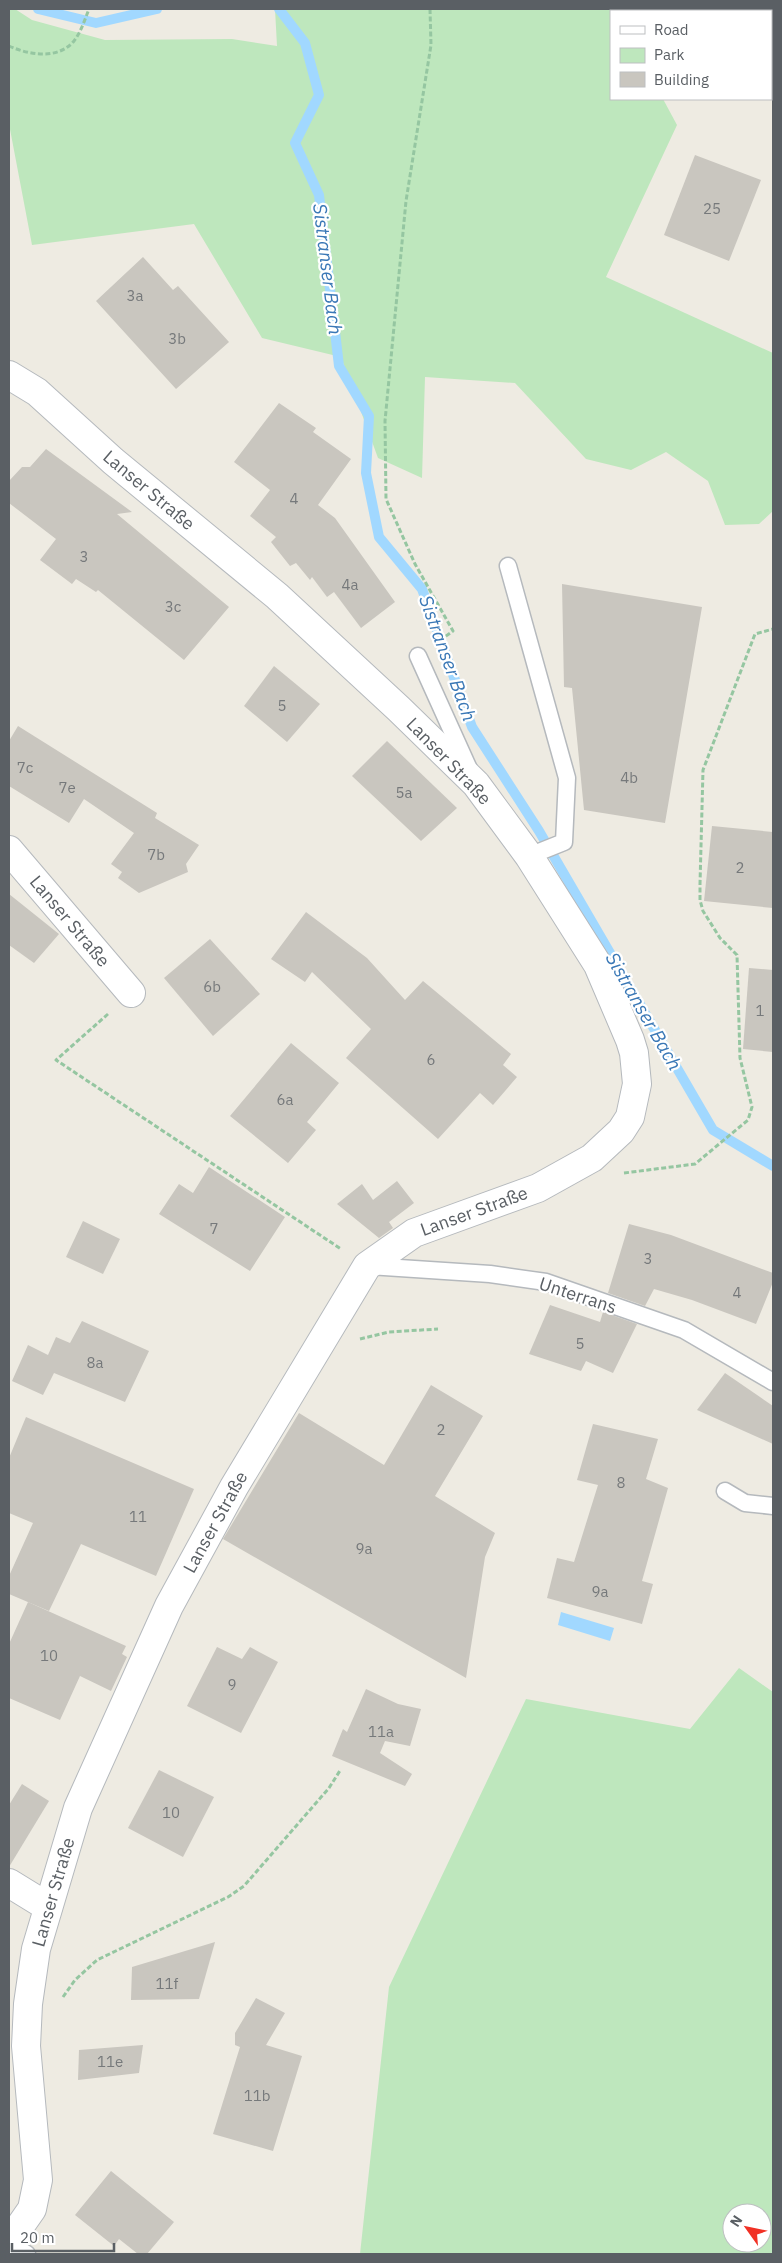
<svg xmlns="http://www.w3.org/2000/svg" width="782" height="2263" viewBox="0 0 782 2263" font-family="'IBM Plex Sans',sans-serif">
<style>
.green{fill:#bee7bd;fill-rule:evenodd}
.water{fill:#a1d8ff}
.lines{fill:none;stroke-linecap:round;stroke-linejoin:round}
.stream{stroke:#a1d8ff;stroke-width:10}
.building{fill:#c9c6bf}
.service-casing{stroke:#b5b9bd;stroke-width:19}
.minor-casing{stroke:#b5b9bd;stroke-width:30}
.path{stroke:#95c6a1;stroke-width:3;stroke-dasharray:5 2.5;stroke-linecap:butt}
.service{stroke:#fff;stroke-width:16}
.minor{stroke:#fff;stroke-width:28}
.labels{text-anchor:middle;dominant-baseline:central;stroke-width:4.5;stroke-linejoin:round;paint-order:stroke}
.number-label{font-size:15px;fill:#76797b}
.street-label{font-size:18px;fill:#5a5f64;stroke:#fff}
.water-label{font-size:19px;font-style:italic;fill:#3a78b6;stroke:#fff}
</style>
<rect width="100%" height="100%" fill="#eeebe2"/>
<g class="green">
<path d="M 9,9 L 15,9 L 32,20 L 105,40 L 232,39 L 277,46 L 275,9 L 676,9 L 674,11 L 611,11 L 611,99 L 663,99 L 677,125 L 606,277 L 773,353 L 773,511 L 759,524 L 725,525 L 708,481 L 666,452 L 631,470 L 586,459 L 515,383 L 425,377 L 422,478 L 378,458 L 341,357 L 262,338 L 194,224 L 32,245 L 9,124 Z"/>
<path d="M 739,1668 L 773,1692 L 773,2254 L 360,2254 L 389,1987 L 526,1699 L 690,1729 ZM 732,2213 L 762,2213 L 762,2243 L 732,2243 Z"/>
</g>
<path class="water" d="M 561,1612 L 614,1628 L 610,1641 L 558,1625 Z"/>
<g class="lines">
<g class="stream">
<path d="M 38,9 L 96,23 L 157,9"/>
<path d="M 279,9 L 305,43 L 319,95 L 295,143 L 319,195 L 339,366 L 369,416 L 366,473 L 379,537 L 422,589 L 472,727 L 539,831 L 713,1130 L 773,1166"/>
</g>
</g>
<g class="building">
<path d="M 695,155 L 761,180 L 729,261 L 664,235 Z"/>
<path d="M 143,257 L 173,290 L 178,286 L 229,342 L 176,389 L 96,301 Z"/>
<path d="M 279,403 L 316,428 L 313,432 L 351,459 L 318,505 L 335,518 L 395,602 L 361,628 L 334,592 L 327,597 L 312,577 L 310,580 L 296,563 L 290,566 L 271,542 L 276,537 L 250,516 L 270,490 L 234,462 Z"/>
<path d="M 46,449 L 132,512 L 117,514 L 229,607 L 184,660 L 98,590 L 96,592 L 76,579 L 72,584 L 40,560 L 56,539 L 9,503 L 9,481 L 22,467 L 30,467 Z"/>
<path d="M 562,584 L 702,607 L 665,823 L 584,810 L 572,688 L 564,687 Z"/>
<path d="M 274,666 L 320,704 L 287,742 L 244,706 Z"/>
<path d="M 18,726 L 157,813 L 155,818 L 199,845 L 186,864 L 188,872 L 139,893 L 118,878 L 122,872 L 111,864 L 134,833 L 84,799 L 69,823 L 9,786 L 9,741 Z"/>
<path d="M 387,741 L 457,808 L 421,841 L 352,776 Z"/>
<path d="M 712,826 L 773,832 L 773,908 L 704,901 Z"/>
<path d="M 9,894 L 59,934 L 34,963 L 9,945 Z"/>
<path d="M 306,912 L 367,958 L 405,1000 L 423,981 L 511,1054 L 503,1065 L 517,1077 L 493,1105 L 480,1093 L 438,1139 L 346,1058 L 371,1029 L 312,972 L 305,982 L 271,959 Z"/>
<path d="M 210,939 L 260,994 L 213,1036 L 164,978 Z"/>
<path d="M 749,968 L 773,970 L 773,1052 L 743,1049 Z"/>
<path d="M 291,1043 L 339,1083 L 307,1122 L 316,1130 L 288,1163 L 230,1116 Z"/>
<path d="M 209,1167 L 285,1217 L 250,1271 L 159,1214 L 179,1184 L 193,1193 Z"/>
<path d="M 397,1181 L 414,1203 L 389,1222 L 393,1228 L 379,1238 L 337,1204 L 362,1184 L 373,1200 Z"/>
<path d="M 83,1221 L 120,1239 L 103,1274 L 66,1257 Z"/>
<path d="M 629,1224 L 671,1235 L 773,1273 L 773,1282 L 756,1324 L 692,1300 L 654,1289 L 645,1306 L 608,1293 Z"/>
<path d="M 550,1305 L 600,1322 L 603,1312 L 637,1324 L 613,1373 L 586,1361 L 581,1371 L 529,1354 Z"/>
<path d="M 82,1321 L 149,1351 L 125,1402 L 54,1373 L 43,1395 L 12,1381 L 28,1345 L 48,1355 L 56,1337 L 70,1343 Z"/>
<path d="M 725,1373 L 773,1406 L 773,1444 L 697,1410 Z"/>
<path d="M 431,1385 L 483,1416 L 435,1496 L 495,1533 L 485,1557 L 466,1678 L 223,1539 L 299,1413 L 384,1465 Z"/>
<path d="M 26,1417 L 194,1489 L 156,1576 L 81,1544 L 49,1611 L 9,1594 L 9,1576 L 33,1523 L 9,1513 L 9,1458 Z"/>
<path d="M 593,1424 L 658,1439 L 646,1479 L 668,1488 L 642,1581 L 653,1584 L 642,1624 L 547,1598 L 557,1558 L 574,1562 L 598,1485 L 577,1480 Z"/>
<path d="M 28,1602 L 126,1646 L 122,1654 L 127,1657 L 111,1691 L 80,1676 L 60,1720 L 9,1698 L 9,1644 Z"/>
<path d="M 217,1647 L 242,1659 L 250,1647 L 278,1662 L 241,1733 L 187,1706 Z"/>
<path d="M 366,1689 L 398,1704 L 421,1709 L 410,1746 L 385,1741 L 380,1753 L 412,1774 L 405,1786 L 332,1756 L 343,1729 L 347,1732 Z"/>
<path d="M 159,1770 L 214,1797 L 183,1857 L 128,1828 Z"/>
<path d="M 22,1784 L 49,1801 L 9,1867 L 9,1805 Z"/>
<path d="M 215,1942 L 199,1999 L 131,2000 L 132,1967 Z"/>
<path d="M 256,1998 L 285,2013 L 266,2045 L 302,2056 L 273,2151 L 213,2134 L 240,2047 L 235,2045 L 235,2033 Z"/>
<path d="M 143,2045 L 139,2073 L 78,2080 L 79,2050 Z"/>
<path d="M 111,2171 L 174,2222 L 147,2254 L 138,2254 L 119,2239 L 114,2246 L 75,2215 Z"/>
</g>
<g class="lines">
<defs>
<g id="service">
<path d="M 508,566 L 567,778 L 564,842 L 529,856"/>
<path d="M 418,656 L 469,769"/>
<path d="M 369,1266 L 490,1274 L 546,1282 L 684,1330 L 773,1382"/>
<path d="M 725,1491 L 745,1503 L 773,1506"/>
<path d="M 9,2243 L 27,2254"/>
</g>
<g id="minor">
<path d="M 9,375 L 37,392 L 113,461 L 277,596 L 399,709 L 476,784 L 529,856 L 598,965 L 630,1040 L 634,1053 L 637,1084 L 630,1117 L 621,1131 L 592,1158 L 538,1188 L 414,1233 L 367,1266 L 234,1487 L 169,1606 L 78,1808 L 36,1949 L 28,2004 L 26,2046 L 38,2180 L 32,2209 L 9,2242"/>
<path d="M 9,850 L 131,993"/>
<path d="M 9,1883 L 48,1907"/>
</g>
</defs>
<use href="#service" class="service-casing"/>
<use href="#minor" class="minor-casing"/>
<g class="path">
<path d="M 430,9 L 431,45 L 406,201 L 385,421 L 386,499 L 415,564 L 453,631 L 439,641"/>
<path d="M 9,46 C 29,55 58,60 74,41 C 81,32 85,19 89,9"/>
<path d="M 108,1014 L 56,1060 L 341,1249"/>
<path d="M 624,1173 L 695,1164 L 748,1120 L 752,1107 L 740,1058 L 737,955 L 720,938 L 703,911 L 700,900 L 700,884 L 703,770 L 755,634 L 773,629"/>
<path d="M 360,1339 L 389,1332 L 438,1329"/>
<path d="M 63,1997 L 75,1980 L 97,1960 L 228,1897 L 244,1886 L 329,1788 L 341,1769"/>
</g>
<use href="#service" class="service"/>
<use href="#minor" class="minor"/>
</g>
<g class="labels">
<g class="number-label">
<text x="712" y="208">25</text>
<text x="135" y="295">3a</text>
<text x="177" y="338">3b</text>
<text x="294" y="498">4</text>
<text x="84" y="556">3</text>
<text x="350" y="584">4a</text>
<text x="173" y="606">3c</text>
<text x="282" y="705">5</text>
<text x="25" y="767">7c</text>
<text x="629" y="777">4b</text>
<text x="67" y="787">7e</text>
<text x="404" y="792">5a</text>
<text x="156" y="854">7b</text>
<text x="740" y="867">2</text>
<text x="212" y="986">6b</text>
<text x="760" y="1010">1</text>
<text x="431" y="1059">6</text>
<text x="285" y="1099">6a</text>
<text x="214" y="1228">7</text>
<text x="648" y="1258">3</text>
<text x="737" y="1292">4</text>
<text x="580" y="1343">5</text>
<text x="95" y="1362">8a</text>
<text x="441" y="1429">2</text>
<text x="621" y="1482">8</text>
<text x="138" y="1516">11</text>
<text x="364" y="1548">9a</text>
<text x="600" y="1591">9a</text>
<text x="49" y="1655">10</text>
<text x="232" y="1684">9</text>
<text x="381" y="1731">11a</text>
<text x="171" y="1812">10</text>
<text x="167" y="1983">11f</text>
<text x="110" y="2061">11e</text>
<text x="257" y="2095">11b</text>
</g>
<g class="street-label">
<text transform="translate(149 490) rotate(40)">Lanser Straße</text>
<text transform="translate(449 761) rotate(46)">Lanser Straße</text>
<text transform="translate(70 921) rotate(50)">Lanser Straße</text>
<text transform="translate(474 1211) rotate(-20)">Lanser Straße</text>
<text transform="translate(578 1295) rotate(18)">Unterrans</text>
<text transform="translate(215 1522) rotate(-61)">Lanser Straße</text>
<text transform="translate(53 1892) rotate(-74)">Lanser Straße</text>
</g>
<g class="water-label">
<text transform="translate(328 269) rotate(83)">Sistranser Bach</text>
<text transform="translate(448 658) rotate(70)">Sistranser Bach</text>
<text transform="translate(644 1011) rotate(60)">Sistranser Bach</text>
</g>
</g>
<rect width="782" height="2263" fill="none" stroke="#5a5f64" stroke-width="20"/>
<rect x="610" y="10" width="162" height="90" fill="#ffffff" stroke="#bdbfc1"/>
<rect x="620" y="26" width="25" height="8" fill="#ffffff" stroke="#bdbfc1"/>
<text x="654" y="35" font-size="15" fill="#5a5f64">Road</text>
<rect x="620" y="48" width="25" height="15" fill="#bee7bd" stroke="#bdbfc1"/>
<text x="654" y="60" font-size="15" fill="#5a5f64">Park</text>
<rect x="620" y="72" width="25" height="15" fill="#c9c6bf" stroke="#bdbfc1"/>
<text x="654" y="85" font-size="15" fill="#5a5f64">Building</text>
<g transform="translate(747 2228) rotate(303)"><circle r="24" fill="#ffffff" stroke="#bdbfc1"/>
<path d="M0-4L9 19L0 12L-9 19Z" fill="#f13125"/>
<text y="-8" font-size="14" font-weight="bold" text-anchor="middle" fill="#5a5f64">N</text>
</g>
<path d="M12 2243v8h102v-8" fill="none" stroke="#5a5f64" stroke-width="2.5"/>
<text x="20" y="2243" font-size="15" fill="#5a5f64" stroke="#ffffff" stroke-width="4" paint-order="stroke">20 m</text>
</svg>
